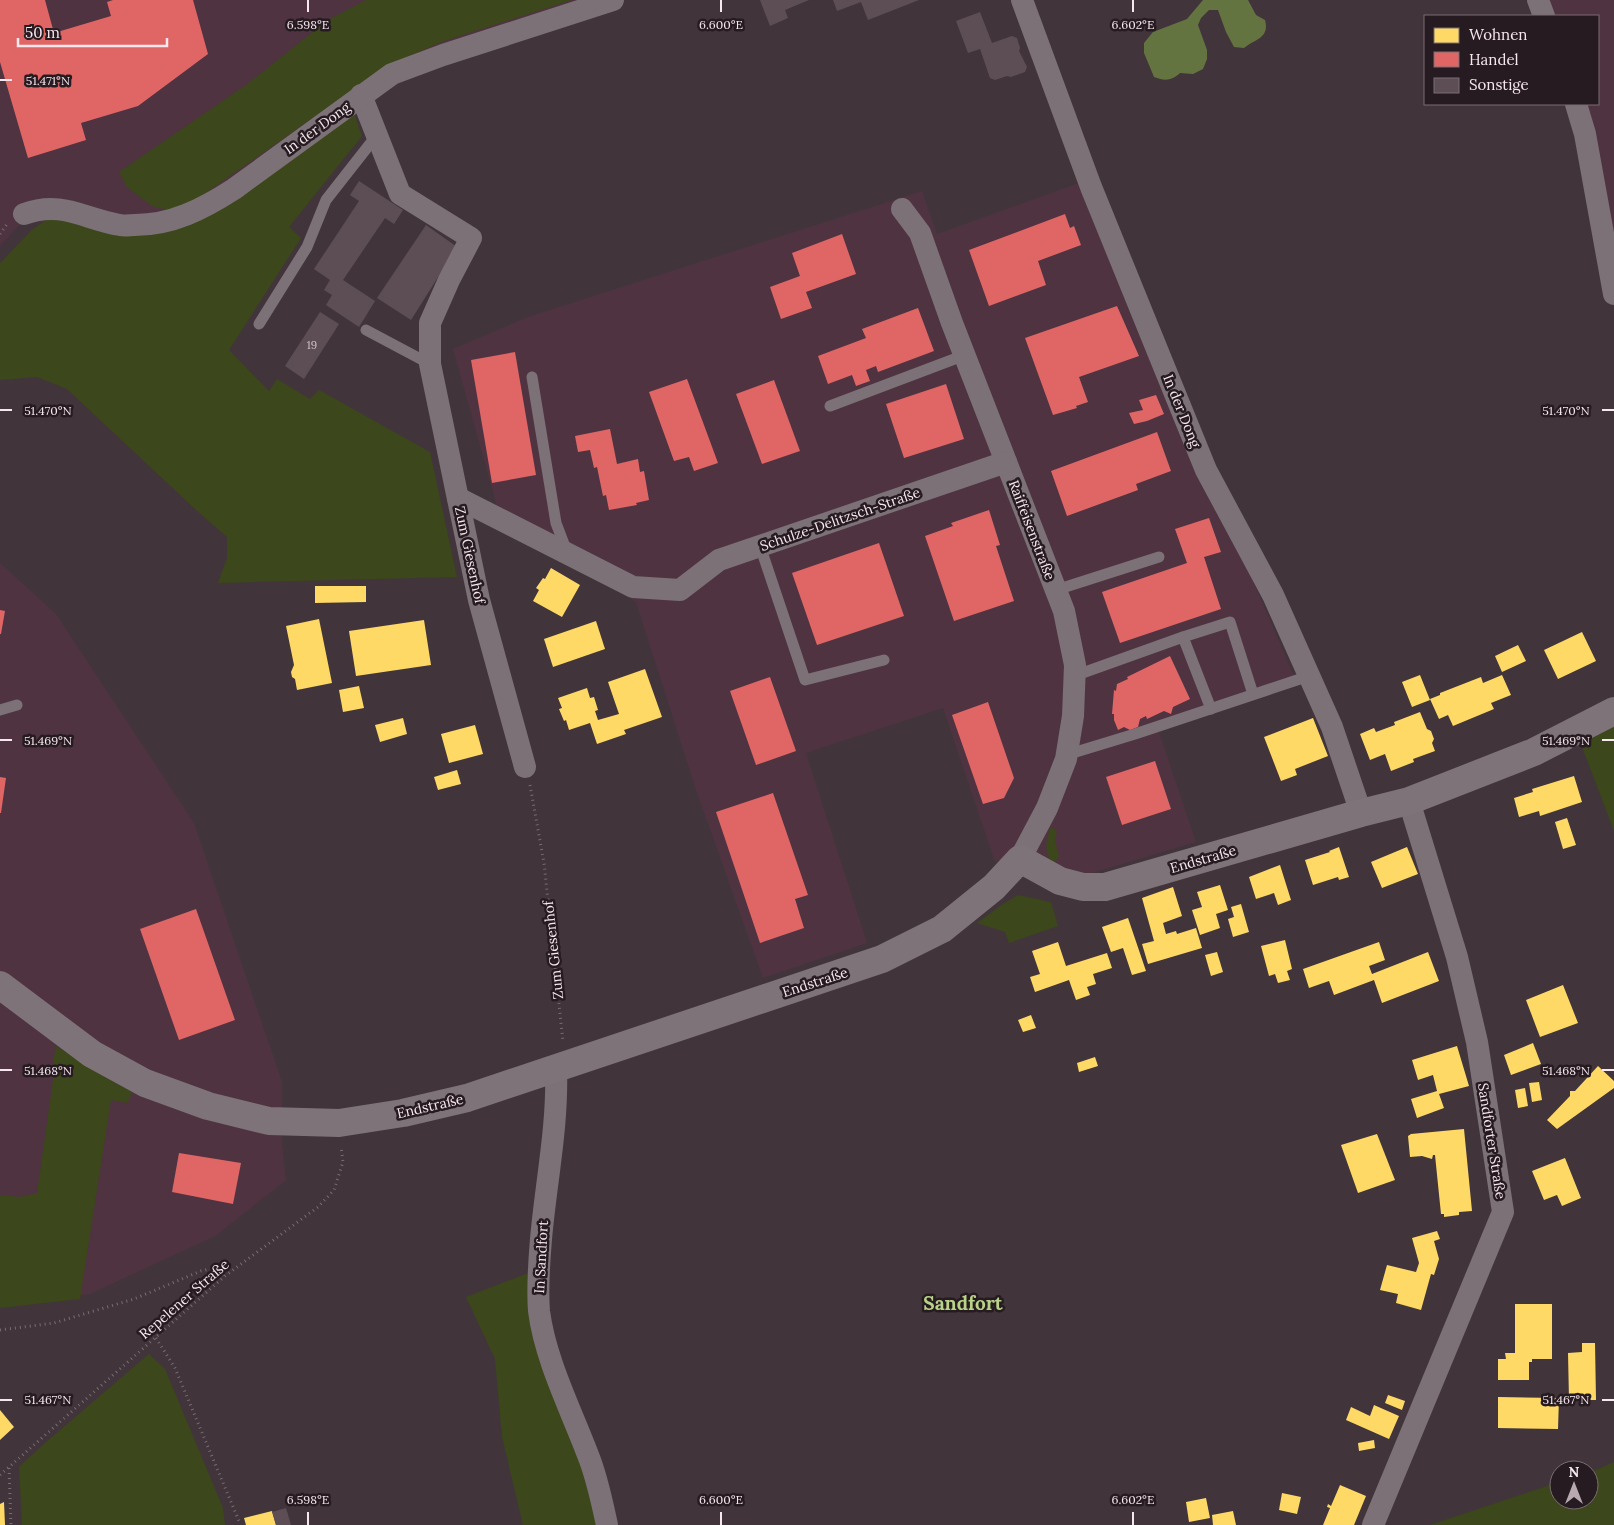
<svg xmlns="http://www.w3.org/2000/svg" width="1614" height="1525" viewBox="0 0 1614 1525" font-family="Lora,serif">
<style>
.built{fill:#4f3341}
.green{fill:#3c471b}
.water{fill:#647440}
.homes{fill:#ffd966}
.shops{fill:#e06666}
.building{fill:#5d4e55}
.lines{fill:none;stroke-linecap:round;stroke-linejoin:round}
.path{stroke:#776d72;stroke-width:3;stroke-dasharray:1 4;stroke-linecap:butt}
.lane{stroke:#7b7176;stroke-width:11}
.street{stroke:#7b7176;stroke-width:22}
.secondary{stroke:#7e7378;stroke-width:28}
.ticks{fill:none;stroke:#f7e7ee;stroke-width:2}
.labels{text-anchor:middle;dominant-baseline:central;stroke-width:5;stroke-linejoin:round;paint-order:stroke}
.number-label{font-size:11px;fill:#d0c1c8}
.street-label{font-size:14px;fill:#f7e7ee;stroke:#261b20}
.district-label{font-size:19px;font-weight:bold;fill:#b9d289;stroke:#261b20}
.ticks-label{font-size:12px;text-anchor:middle;fill:#f7e7ee;stroke:#261b20;stroke-width:5;stroke-linejoin:round;paint-order:stroke}
</style>
<rect width="100%" height="100%" fill="#41353b"/>
<g class="built">
<path d="M 0,0 L 601,0 L 443,55 L 234,189 L 118,239 L 25,219 L 0,246 Z"/>
<path d="M 1538,0 L 1614,0 L 1614,294 L 1575,104 L 1598,104 L 1598,16 L 1544,16 Z"/>
<path d="M 1082,182 L 1296,681 L 1159,732 L 1196,842 L 1089,874 L 1065,871 L 1026,849 L 995,862 L 943,708 L 806,753 L 867,943 L 763,978 L 696,790 L 636,602 L 525,538 L 505,535 L 453,349 L 528,317 L 922,191 L 937,234 Z"/>
<path d="M 0,563 L 56,614 L 194,823 L 282,1082 L 282,1143 L 286,1180 L 215,1236 L 90,1294 L 0,1305 Z"/>
</g>
<g class="green">
<path d="M 366,0 L 572,0 L 444,41 L 388,65 L 193,202 L 168,210 L 152,206 L 127,187 L 119,172 L 246,85 L 328,20 Z"/>
<path d="M 354,113 L 362,136 L 289,227 L 301,238 L 229,350 L 269,391 L 277,379 L 310,399 L 319,390 L 430,452 L 457,577 L 218,583 L 227,558 L 227,537 L 196,510 L 67,389 L 37,377 L 0,380 L 0,263 L 33,229 L 52,216 L 154,234 Z"/>
<path d="M 1614,726 L 1614,831 L 1579,739 Z"/>
<path d="M 1051,827 L 1057,831 L 1055,840 L 1059,857 L 1053,863 C 1043,853 1046,839 1051,827 Z"/>
<path d="M 1018,895 L 1051,902 L 1058,926 L 1009,943 L 1005,932 L 977,923 L 1000,906 Z"/>
<path d="M 56,1046 L 115,1083 L 132,1091 L 128,1103 L 111,1100 L 80,1299 L 0,1308 L 0,1195 L 19,1197 L 37,1193 L 54,1073 L 53,1061 Z"/>
<path d="M 531,1272 L 600,1525 L 523,1525 L 502,1437 L 495,1359 L 466,1297 Z"/>
<path d="M 149,1354 L 165,1369 L 223,1508 L 225,1525 L 22,1525 L 19,1467 L 45,1443 Z"/>
<path d="M 1614,1462 L 1614,1525 L 1430,1525 L 1559,1482 L 1559,1500 L 1589,1500 L 1589,1473 Z"/>
</g>
<path class="water" d="M 1203,0 L 1248,0 L 1256,15 L 1265,20 C 1270,38 1255,39 1244,48 L 1234,47 L 1226,32 L 1218,10 L 1209,10 L 1201,18 L 1198,25 L 1207,50 L 1207,59 L 1203,69 L 1193,74 L 1180,73 C 1171,81 1165,81 1154,77 L 1144,53 L 1144,43 L 1153,32 L 1187,19 Z"/>
<g class="homes">
<path d="M 551,568 L 580,585 L 562,617 L 533,601 L 539,590 L 536,588 L 543,578 L 545,579 Z"/>
<path d="M 315,586 L 366,586 L 366,602 L 315,603 Z"/>
<path d="M 319,619 L 332,683 L 297,690 L 295,679 L 292,677 L 291,672 L 294,665 L 286,626 Z"/>
<path d="M 424,620 L 431,665 L 356,676 L 349,631 Z"/>
<path d="M 596,621 L 605,649 L 553,667 L 544,639 Z"/>
<path d="M 1582,632 L 1596,661 L 1558,679 L 1544,650 Z"/>
<path d="M 1518,645 L 1526,661 L 1502,672 L 1495,656 Z"/>
<path d="M 645,669 L 662,717 L 624,730 L 626,734 L 597,744 L 590,723 L 569,730 L 566,720 L 564,721 L 559,709 L 562,708 L 558,698 L 587,688 L 590,698 L 594,697 L 598,710 L 595,711 L 598,720 L 619,714 L 608,682 Z"/>
<path d="M 1420,675 L 1430,700 L 1412,707 L 1402,682 Z"/>
<path d="M 1502,675 L 1511,695 L 1491,703 L 1494,709 L 1453,726 L 1448,715 L 1439,719 L 1430,699 L 1440,695 L 1440,693 L 1481,677 L 1483,683 Z"/>
<path d="M 359,686 L 364,708 L 343,712 L 339,690 Z"/>
<path d="M 1420,712 L 1427,729 L 1431,731 L 1434,739 L 1432,743 L 1435,751 L 1413,759 L 1414,762 L 1391,771 L 1385,754 L 1370,760 L 1360,734 L 1374,728 L 1376,732 L 1395,725 L 1394,722 Z"/>
<path d="M 403,718 L 407,734 L 380,742 L 375,725 Z"/>
<path d="M 1313,718 L 1328,756 L 1295,769 L 1297,775 L 1281,781 L 1264,737 Z"/>
<path d="M 475,725 L 483,754 L 449,763 L 441,734 Z"/>
<path d="M 457,770 L 461,784 L 438,790 L 434,777 Z"/>
<path d="M 1574,776 L 1582,802 L 1540,816 L 1539,811 L 1519,817 L 1514,798 L 1533,792 L 1532,789 Z"/>
<path d="M 1567,818 L 1576,845 L 1563,849 L 1555,822 Z"/>
<path d="M 1339,847 L 1349,877 L 1339,880 L 1338,877 L 1313,885 L 1305,860 L 1330,852 L 1329,851 Z"/>
<path d="M 1407,847 L 1418,874 L 1382,888 L 1371,862 Z"/>
<path d="M 1280,865 L 1291,900 L 1278,905 L 1274,893 L 1256,899 L 1249,877 Z"/>
<path d="M 1220,885 L 1228,910 L 1216,914 L 1220,928 L 1200,935 L 1192,910 L 1202,907 L 1197,892 Z"/>
<path d="M 1173,887 L 1182,916 L 1163,923 L 1166,934 L 1176,931 L 1177,934 L 1196,928 L 1202,948 L 1148,964 L 1142,944 L 1154,941 L 1142,898 Z"/>
<path d="M 1241,904 L 1249,932 L 1233,937 L 1228,919 L 1234,917 L 1231,907 Z"/>
<path d="M 1128,918 L 1146,971 L 1132,975 L 1123,948 L 1111,952 L 1102,927 Z"/>
<path d="M 1285,940 L 1292,969 L 1287,971 L 1290,980 L 1278,983 L 1275,974 L 1269,976 L 1261,946 Z"/>
<path d="M 1058,942 L 1066,966 L 1107,953 L 1112,968 L 1093,974 L 1096,984 L 1087,987 L 1090,995 L 1076,1000 L 1069,980 L 1035,992 L 1030,977 L 1040,974 L 1032,951 Z"/>
<path d="M 1379,942 L 1385,960 L 1369,966 L 1372,974 L 1428,952 L 1439,981 L 1382,1003 L 1374,980 L 1334,995 L 1329,981 L 1309,988 L 1303,969 Z"/>
<path d="M 1217,952 L 1223,972 L 1211,976 L 1205,955 Z"/>
<path d="M 1563,985 L 1578,1023 L 1540,1037 L 1526,1000 Z"/>
<path d="M 1031,1015 L 1036,1028 L 1023,1032 L 1018,1020 Z"/>
<path d="M 1533,1043 L 1541,1064 L 1511,1075 L 1504,1055 Z"/>
<path d="M 1457,1046 L 1469,1086 L 1439,1094 L 1444,1108 L 1417,1118 L 1411,1099 L 1437,1091 L 1433,1075 L 1418,1080 L 1412,1060 Z"/>
<path d="M 1095,1057 L 1098,1066 L 1079,1072 L 1077,1063 Z"/>
<path d="M 1598,1066 L 1614,1081 L 1614,1088 L 1557,1129 L 1547,1120 L 1570,1096 L 1570,1091 L 1575,1091 Z"/>
<path d="M 1539,1082 L 1542,1100 L 1532,1102 L 1529,1083 Z"/>
<path d="M 1525,1088 L 1528,1106 L 1518,1108 L 1515,1090 Z"/>
<path d="M 1464,1129 L 1472,1211 L 1459,1212 L 1459,1215 L 1444,1217 L 1444,1214 L 1441,1214 L 1435,1155 L 1433,1155 L 1432,1159 L 1422,1156 L 1410,1157 L 1408,1136 L 1411,1134 Z"/>
<path d="M 1377,1134 L 1395,1180 L 1358,1193 L 1341,1145 Z"/>
<path d="M 1565,1158 L 1581,1198 L 1562,1206 L 1557,1195 L 1544,1200 L 1532,1171 Z"/>
<path d="M 1437,1231 L 1440,1239 L 1434,1241 L 1439,1259 L 1434,1275 L 1431,1274 L 1421,1310 L 1396,1303 L 1398,1294 L 1380,1290 L 1387,1265 L 1416,1272 L 1419,1263 L 1412,1238 Z"/>
<path d="M 1515,1304 L 1552,1304 L 1552,1359 L 1532,1359 L 1532,1362 L 1529,1362 L 1529,1380 L 1498,1380 L 1498,1359 L 1506,1359 L 1505,1353 L 1515,1353 Z"/>
<path d="M 1582,1343 L 1595,1343 L 1596,1400 L 1569,1400 L 1568,1353 L 1582,1352 Z"/>
<path d="M 1388,1395 L 1405,1401 L 1402,1410 L 1385,1403 Z"/>
<path d="M 1498,1397 L 1559,1398 L 1558,1429 L 1498,1428 Z"/>
<path d="M 1374,1405 L 1399,1416 L 1389,1439 L 1346,1420 L 1351,1407 L 1370,1416 Z"/>
<path d="M 0,1410 L 14,1427 L 0,1440 Z"/>
<path d="M 1374,1440 L 1375,1448 L 1359,1451 L 1358,1443 Z"/>
<path d="M 1340,1485 L 1366,1496 L 1354,1525 L 1323,1525 L 1330,1508 L 1327,1507 L 1328,1504 L 1331,1506 Z"/>
<path d="M 1282,1493 L 1301,1497 L 1297,1514 L 1279,1510 Z"/>
<path d="M 1206,1498 L 1210,1518 L 1189,1522 L 1186,1502 Z"/>
<path d="M 4,1502 L 5,1525 L 0,1525 L 0,1504 Z"/>
<path d="M 272,1511 L 276,1525 L 246,1525 L 244,1518 Z"/>
<path d="M 1233,1511 L 1236,1525 L 1213,1525 L 1212,1515 Z"/>
</g>
<g class="shops">
<path d="M 0,0 L 45,0 L 54,33 L 111,16 L 107,2 L 113,0 L 193,0 L 208,54 L 138,106 L 81,123 L 86,140 L 28,158 L 0,62 Z"/>
<path d="M 1065,214 L 1070,228 L 1074,226 L 1081,245 L 1038,261 L 1046,285 L 989,306 L 969,250 Z"/>
<path d="M 842,234 L 856,274 L 806,292 L 812,308 L 781,319 L 770,287 L 800,276 L 792,253 Z"/>
<path d="M 1117,306 L 1139,356 L 1079,377 L 1088,402 L 1076,406 L 1077,408 L 1053,415 L 1025,338 Z"/>
<path d="M 918,308 L 934,351 L 878,372 L 876,366 L 866,370 L 870,381 L 856,386 L 852,375 L 828,384 L 818,356 L 866,338 L 862,329 Z"/>
<path d="M 515,352 L 536,475 L 492,483 L 471,360 Z"/>
<path d="M 687,379 L 718,463 L 694,471 L 689,457 L 674,461 L 649,392 Z"/>
<path d="M 774,380 L 800,451 L 762,464 L 736,394 Z"/>
<path d="M 946,384 L 964,439 L 904,458 L 886,404 Z"/>
<path d="M 1156,395 L 1164,414 L 1147,421 L 1134,424 L 1129,413 L 1143,410 L 1139,400 Z"/>
<path d="M 610,429 L 617,464 L 638,459 L 640,472 L 644,471 L 649,500 L 636,503 L 637,505 L 609,510 L 606,495 L 603,496 L 597,467 L 594,468 L 590,450 L 578,452 L 575,436 Z"/>
<path d="M 1157,432 L 1171,471 L 1136,484 L 1138,490 L 1067,516 L 1051,471 Z"/>
<path d="M 989,510 L 1000,545 L 996,546 L 1014,601 L 954,621 L 925,536 L 953,526 L 951,523 Z"/>
<path d="M 1209,518 L 1221,552 L 1204,557 L 1221,609 L 1120,643 L 1102,592 L 1187,563 L 1175,529 Z"/>
<path d="M 879,543 L 904,616 L 817,645 L 792,573 Z"/>
<path d="M 0,610 L 5,611 L 1,634 L 0,634 Z"/>
<path d="M 1170,656 L 1190,699 L 1173,707 L 1171,714 L 1164,711 L 1147,719 L 1146,716 L 1140,719 L 1138,727 L 1130,730 L 1124,727 L 1118,730 L 1114,720 L 1114,714 L 1112,714 L 1114,690 L 1116,691 L 1117,684 L 1128,679 L 1127,677 Z"/>
<path d="M 770,677 L 796,751 L 756,765 L 730,691 Z"/>
<path d="M 988,702 L 1014,778 L 1004,798 L 983,804 L 952,715 Z"/>
<path d="M 1155,761 L 1171,809 L 1122,825 L 1106,777 Z"/>
<path d="M 0,777 L 6,778 L 1,813 L 0,813 Z"/>
<path d="M 773,793 L 808,895 L 795,899 L 804,928 L 760,943 L 716,812 Z"/>
<path d="M 196,909 L 235,1020 L 179,1040 L 140,929 Z"/>
<path d="M 179,1153 L 241,1163 L 233,1204 L 172,1192 Z"/>
</g>
<g class="building">
<path d="M 760,0 L 809,0 L 785,10 L 788,18 L 770,26 Z"/>
<path d="M 833,0 L 919,0 L 868,20 L 861,2 L 837,11 Z"/>
<path d="M 980,12 L 992,43 L 1012,36 L 1017,38 L 1020,48 L 1019,51 L 1027,67 L 1025,72 L 1011,77 L 1007,76 L 995,80 L 990,78 L 980,49 L 968,53 L 956,21 Z"/>
<path d="M 359,181 L 403,210 L 394,224 L 385,218 L 343,280 L 375,301 L 359,327 L 326,305 L 332,295 L 324,290 L 330,280 L 314,269 L 359,201 L 350,195 Z"/>
<path d="M 426,225 L 457,247 L 411,320 L 377,298 Z"/>
<path d="M 320,312 L 339,324 L 304,379 L 285,366 Z"/>
<path d="M 286,1508 L 291,1525 L 276,1525 L 272,1512 Z"/>
</g>
<g class="lines">
<g class="path">
<path d="M 0,234 L 7,224"/>
<path d="M 530,785 L 544,863 L 563,1042"/>
<path d="M 0,1330 L 54,1323 L 134,1299 L 201,1271 L 214,1268 L 225,1276"/>
<path d="M 156,1338 L 175,1368 L 239,1521"/>
<path d="M 9,1468 L 11,1525"/>
<path d="M 0,1475 L 225,1276 L 318,1207 L 334,1190 L 343,1162 L 341,1146"/>
</g>
<g class="lane">
<path d="M 259,324 L 307,247 L 326,200 L 377,135"/>
<path d="M 366,330 L 430,364"/>
<path d="M 532,377 L 556,523 L 567,552"/>
<path d="M 830,406 L 965,355"/>
<path d="M 760,546 L 805,680 L 884,660"/>
<path d="M 1056,590 L 1159,557"/>
<path d="M 1183,637 L 1230,622 L 1253,694"/>
<path d="M 1074,676 L 1183,637 L 1211,709"/>
<path d="M 0,710 L 17,705"/>
<path d="M 1066,755 L 1135,734 L 1309,676"/>
</g>
<g class="street">
<path d="M 1022,0 L 1091,187 L 1206,470 L 1273,595 L 1332,727 L 1361,813"/>
<path d="M 1538,0 L 1544,16"/>
<path d="M 361,95 L 400,194 L 471,238 L 449,280 L 430,323 L 430,364 L 479,600 L 525,767"/>
<path d="M 1576,104 L 1585,134 L 1614,294"/>
<path d="M 902,209 L 920,233 L 952,323 L 1064,611 L 1075,665 L 1073,716 L 1066,759 L 1047,808 L 1020,859"/>
<path d="M 24,214 C 62,200 84,219 120,225 C 125,226 130,225 135,225 C 172,225 203,209 234,189 L 392,74 L 443,55 L 613,0"/>
<path d="M 458,498 L 633,587 L 680,590 L 719,560 L 1006,462"/>
<path d="M 556,1069 C 558,1126 546,1182 541,1239 C 539,1264 537,1287 539,1311 C 545,1359 571,1410 588,1455 C 597,1477 602,1502 607,1525"/>
<path d="M 1373,1525 L 1503,1212 L 1477,1042 L 1457,957 L 1409,801"/>
</g>
<path class="secondary" d="M 0,985 L 92,1054 L 145,1083 L 208,1106 L 269,1121 L 339,1123 L 403,1113 L 467,1098 L 882,959 L 942,929 L 994,887 L 1020,859 L 1060,881 L 1083,887 L 1105,887 L 1361,813 L 1409,801 L 1534,752 L 1614,711"/>
</g>
<path class="ticks" d="M 308,0 L 308,12M 721,0 L 721,12M 1133,0 L 1133,12M 0,80 L 12,80M 0,410 L 12,410M 1602,410 L 1614,410M 0,740 L 12,740M 1602,740 L 1614,740M 0,1070 L 12,1070M 1602,1070 L 1614,1070M 0,1400 L 12,1400M 1602,1400 L 1614,1400M 308,1512 L 308,1525M 721,1512 L 721,1525M 1133,1512 L 1133,1525"/>
<g class="labels">
<g class="number-label">
<text x="312" y="345">19</text>
</g>
<g class="street-label">
<text transform="translate(317 128) rotate(-36)">In der Dong</text>
<text transform="translate(1182 411) rotate(68)">In der Dong</text>
<text transform="translate(840 519) rotate(-19)">Schulze-Delitzsch-Straße</text>
<text transform="translate(1032 530) rotate(69)">Raiffeisenstraße</text>
<text transform="translate(470 555) rotate(78)">Zum Giesenhof</text>
<text transform="translate(1203 859) rotate(-16)">Endstraße</text>
<text transform="translate(553 950) rotate(-96)">Zum Giesenhof</text>
<text transform="translate(815 982) rotate(-18)">Endstraße</text>
<text transform="translate(430 1106) rotate(-13)">Endstraße</text>
<text transform="translate(1492 1141) rotate(81)">Sandforter Straße</text>
<text transform="translate(541 1257) rotate(-87)">In Sandfort</text>
<text transform="translate(184 1299) rotate(-41)">Repelener Straße</text>
</g>
<g class="district-label">
<text x="963" y="1303">Sandfort</text>
</g>
</g>
<g class="ticks-label">
<text x="308" y="29">6.598°E</text>
<text x="721" y="29">6.600°E</text>
<text x="1133" y="29">6.602°E</text>
<text x="48" y="85">51.471°N</text>
<text x="48" y="415">51.470°N</text>
<text x="1566" y="415">51.470°N</text>
<text x="48" y="745">51.469°N</text>
<text x="1566" y="745">51.469°N</text>
<text x="48" y="1075">51.468°N</text>
<text x="1566" y="1075">51.468°N</text>
<text x="48" y="1404">51.467°N</text>
<text x="1566" y="1404">51.467°N</text>
<text x="308" y="1504">6.598°E</text>
<text x="721" y="1504">6.600°E</text>
<text x="1133" y="1504">6.602°E</text>
</g>
<rect x="1424" y="15" width="175" height="90" fill="#261b20" stroke="#7a6d72"/>
<rect x="1434" y="28" width="25" height="15" fill="#ffd966" stroke="#7a6d72"/>
<text x="1469" y="40" font-size="15" fill="#f7e7ee">Wohnen</text>
<rect x="1434" y="52" width="25" height="15" fill="#e06666" stroke="#7a6d72"/>
<text x="1469" y="65" font-size="15" fill="#f7e7ee">Handel</text>
<rect x="1434" y="78" width="25" height="15" fill="#5d4e55" stroke="#7a6d72"/>
<text x="1469" y="90" font-size="15" fill="#f7e7ee">Sonstige</text>
<g transform="translate(1574 1485)"><circle r="24" fill="#261b20" stroke="#7a6d72"/>
<path d="M0-4L9 19L0 12L-9 19Z" fill="#b7a9af"/>
<text y="-8" font-size="14" font-weight="bold" text-anchor="middle" fill="#f7e7ee">N</text>
</g>
<path d="M18 38v8h149v-8" fill="none" stroke="#f7e7ee" stroke-width="2.5"/>
<text x="25" y="38" font-size="15" fill="#f7e7ee" stroke="#261b20" stroke-width="4" paint-order="stroke">50 m</text>
</svg>
